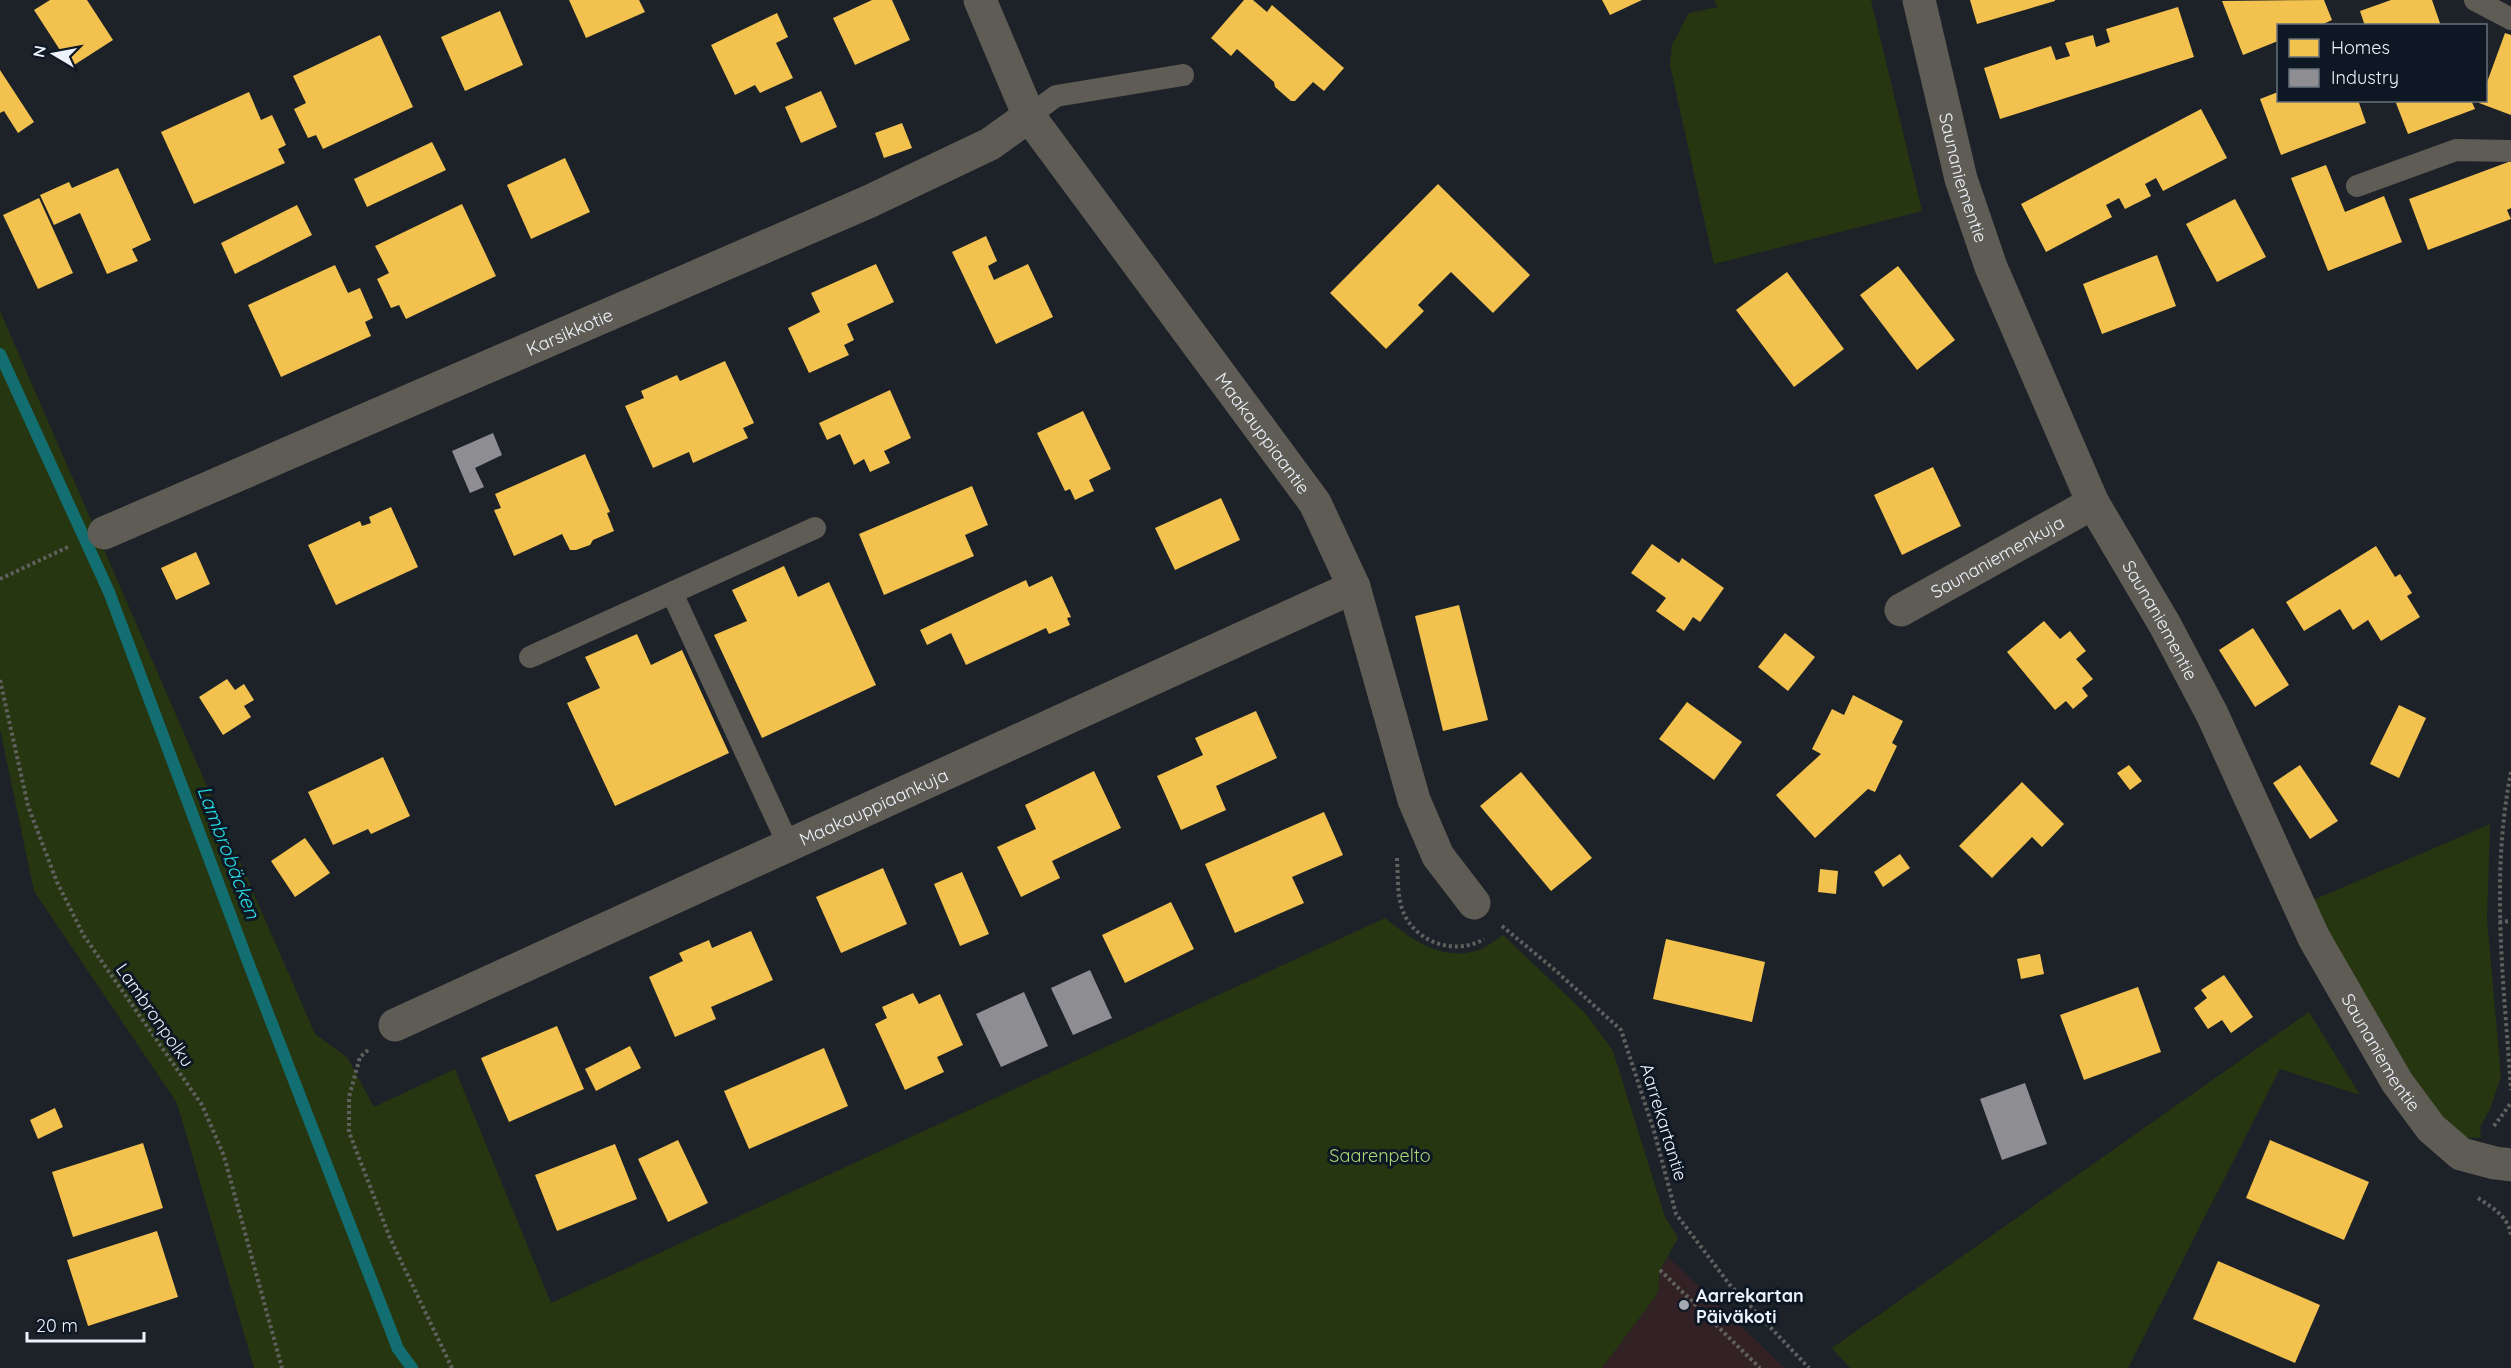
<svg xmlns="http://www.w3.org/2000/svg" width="2511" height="1368" viewBox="0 0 2511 1368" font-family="Quicksand,sans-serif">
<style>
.education{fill:#322225}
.green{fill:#253610}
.homes{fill:#f2c14e}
.industry{fill:#8d8d92}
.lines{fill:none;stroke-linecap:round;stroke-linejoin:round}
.stream{stroke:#136e71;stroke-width:12}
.path{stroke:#60615f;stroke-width:4;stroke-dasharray:3 3;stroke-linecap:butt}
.lane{stroke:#5e5c54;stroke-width:22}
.street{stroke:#5e5c54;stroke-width:33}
.poi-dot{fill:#a4aab2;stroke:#0e1824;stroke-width:2}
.labels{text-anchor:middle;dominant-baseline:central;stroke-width:6;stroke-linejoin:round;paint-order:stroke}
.street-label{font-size:18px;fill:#edf3fc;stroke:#0e1824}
.park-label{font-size:18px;fill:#abd776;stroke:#0e1824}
.poi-label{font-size:18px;font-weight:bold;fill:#edf3fc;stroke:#0e1824;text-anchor:start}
.water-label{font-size:20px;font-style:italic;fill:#27dde4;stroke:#0e1824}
</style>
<rect width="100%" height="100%" fill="#1d2228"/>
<path class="education" d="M 1668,1257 L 1785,1368 L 1602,1368 L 1658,1293 L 1660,1270 Z"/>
<g class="green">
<path d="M 1714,0 L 1871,0 L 1922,211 L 1714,264 L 1670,65 L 1672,45 L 1689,13 L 1718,7 Z"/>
<path d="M 0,311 L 315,1034 L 347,1057 L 374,1107 L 455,1069 L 551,1303 L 1385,918 C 1412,940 1442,962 1479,950 C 1487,947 1496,940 1503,935 L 1586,1014 L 1613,1051 L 1665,1217 L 1678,1238 L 1660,1270 L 1658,1293 L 1602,1368 L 254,1368 L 177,1103 L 34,891 L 0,729 Z"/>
<path d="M 2490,824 L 2487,919 L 2501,1077 L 2490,1109 L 2480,1127 L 2481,1138 L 2465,1137 L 2443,1126 L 2355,989 L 2311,901 Z"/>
<path d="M 2309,1012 L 2360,1095 L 2280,1069 L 2128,1368 L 1850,1368 L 1832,1348 Z"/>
</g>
<g class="homes">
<path d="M 50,0 L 87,0 L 113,40 L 71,67 L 34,10 Z"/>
<path d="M 569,0 L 639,0 L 645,12 L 586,38 Z"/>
<path d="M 872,0 L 892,0 L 910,40 L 855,65 L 833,18 Z"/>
<path d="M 1244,0 L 1253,0 L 1267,12 L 1272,5 L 1344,68 L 1324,91 L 1313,82 L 1295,101 L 1291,101 L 1275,87 L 1274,82 L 1237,49 L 1231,56 L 1211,38 Z"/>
<path d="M 1602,0 L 1642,0 L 1610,15 Z"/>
<path d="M 1970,0 L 2055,0 L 2055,1 L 1977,24 Z"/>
<path d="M 2324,0 L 2332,20 L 2319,26 L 2278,26 L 2278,41 L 2243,55 L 2222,1 Z"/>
<path d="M 2391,0 L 2432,0 L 2441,26 L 2365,26 L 2360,11 Z"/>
<path d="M 2178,7 L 2194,57 L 2000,119 L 1984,68 L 2051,46 L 2056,60 L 2070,56 L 2065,43 L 2093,35 L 2096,47 L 2110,42 L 2106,29 Z"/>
<path d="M 500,11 L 523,65 L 465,91 L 441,37 Z"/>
<path d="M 777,13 L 788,37 L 776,43 L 793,78 L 760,93 L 755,85 L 735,95 L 711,45 Z"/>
<path d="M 2505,33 L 2511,35 L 2511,115 L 2479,103 L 2480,100 L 2486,100 L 2486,85 Z"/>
<path d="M 380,35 L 413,107 L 323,149 L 316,135 L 308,138 L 294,109 L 306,103 L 293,76 Z"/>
<path d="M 0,70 L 34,122 L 18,133 L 4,111 L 0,113 Z"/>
<path d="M 821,91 L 837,127 L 801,143 L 785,107 Z"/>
<path d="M 249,92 L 261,120 L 272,115 L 286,145 L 278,149 L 285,163 L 194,204 L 161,132 Z"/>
<path d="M 2278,92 L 2278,100 L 2358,100 L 2366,123 L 2281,155 L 2260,99 Z"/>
<path d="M 2402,100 L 2471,100 L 2475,109 L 2408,134 L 2396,103 Z"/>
<path d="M 2201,109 L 2227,158 L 2163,191 L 2156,178 L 2145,184 L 2151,196 L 2125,209 L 2119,198 L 2106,205 L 2112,217 L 2046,252 L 2021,204 Z"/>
<path d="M 902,123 L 912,148 L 884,158 L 875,133 Z"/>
<path d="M 432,142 L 446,170 L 367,207 L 354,179 Z"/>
<path d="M 565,158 L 590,212 L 531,239 L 507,185 Z"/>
<path d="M 2511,161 L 2511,208 L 2507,210 L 2511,219 L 2428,250 L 2409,199 Z"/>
<path d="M 2326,165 L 2345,212 L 2384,196 L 2402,242 L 2328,271 L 2291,178 Z"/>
<path d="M 118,168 L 151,240 L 132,249 L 138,261 L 107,274 L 80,213 L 54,225 L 40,195 L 69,182 L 72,188 Z"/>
<path d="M 1438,184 L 1530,275 L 1493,313 L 1451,272 L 1418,305 L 1424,311 L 1386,349 L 1330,293 Z"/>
<path d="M 39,198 L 73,273 L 38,289 L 3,215 Z"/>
<path d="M 2235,199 L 2266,257 L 2217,282 L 2186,224 Z"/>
<path d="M 462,204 L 496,276 L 406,319 L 399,305 L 391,308 L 377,279 L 389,273 L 375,246 Z"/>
<path d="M 297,205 L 312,235 L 235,274 L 221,243 Z"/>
<path d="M 986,236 L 997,261 L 988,266 L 994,280 L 1028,264 L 1053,317 L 996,344 L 952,252 Z"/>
<path d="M 2157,255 L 2176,306 L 2102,334 L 2083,284 Z"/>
<path d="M 876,264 L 894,302 L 847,324 L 854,340 L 844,345 L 849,355 L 809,373 L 788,328 L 820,312 L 811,293 Z"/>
<path d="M 335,265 L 348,293 L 360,288 L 373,318 L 365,322 L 371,336 L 281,377 L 248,305 Z"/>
<path d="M 1898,266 L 1955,340 L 1917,370 L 1860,295 Z"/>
<path d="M 1787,272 L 1844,349 L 1794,387 L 1736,310 Z"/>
<path d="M 725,361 L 754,423 L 743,428 L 748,438 L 693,463 L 689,452 L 653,468 L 625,406 L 644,398 L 641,391 L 677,375 L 680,381 Z"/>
<path d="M 890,390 L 911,438 L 884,451 L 890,463 L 870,472 L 864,459 L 854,465 L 840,434 L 827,440 L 819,423 Z"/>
<path d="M 1083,411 L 1111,469 L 1089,480 L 1094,491 L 1075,500 L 1070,489 L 1065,491 L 1037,433 Z"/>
<path d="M 585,454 L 610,512 L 607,513 L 614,531 L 593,540 L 590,545 L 576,550 L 570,550 L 562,534 L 514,556 L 494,510 L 501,508 L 495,494 Z"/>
<path d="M 1933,467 L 1961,526 L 1902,555 L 1874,495 Z"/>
<path d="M 972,486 L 988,525 L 965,535 L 974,556 L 884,595 L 859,534 Z"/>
<path d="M 1221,498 L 1240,540 L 1175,570 L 1155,528 Z"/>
<path d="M 391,507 L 418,567 L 336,605 L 308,545 L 360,521 L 362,526 L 371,523 L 369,517 Z"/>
<path d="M 1652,544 L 1679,563 L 1682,558 L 1724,588 L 1700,622 L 1693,617 L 1684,631 L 1656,611 L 1666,598 L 1631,573 Z"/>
<path d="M 2376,546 L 2395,577 L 2400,574 L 2412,593 L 2407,596 L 2420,617 L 2381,641 L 2368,620 L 2353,630 L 2340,609 L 2304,631 L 2286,602 Z"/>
<path d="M 196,552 L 210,584 L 176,600 L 161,568 Z"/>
<path d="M 784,566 L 798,597 L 829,582 L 876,685 L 762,738 L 714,635 L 747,621 L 732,590 Z"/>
<path d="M 1052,576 L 1071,617 L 1067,618 L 1070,625 L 1049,634 L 1046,628 L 966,665 L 951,633 L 927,645 L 920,630 L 1026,580 L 1029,587 Z"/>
<path d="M 1459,605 L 1488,720 L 1443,731 L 1415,616 Z"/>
<path d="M 2044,621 L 2060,639 L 2070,631 L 2086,651 L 2076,659 L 2093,679 L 2082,688 L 2088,696 L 2073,709 L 2066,701 L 2055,710 L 2007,652 Z"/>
<path d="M 2253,628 L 2289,685 L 2255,707 L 2219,650 Z"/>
<path d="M 1785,633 L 1815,657 L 1788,691 L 1758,667 Z"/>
<path d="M 637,634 L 651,665 L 682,650 L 729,753 L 615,806 L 567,703 L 600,688 L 585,657 Z"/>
<path d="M 227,679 L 235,690 L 244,684 L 254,700 L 244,706 L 251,717 L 223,735 L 199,697 Z"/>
<path d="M 1853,695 L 1903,721 L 1892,743 L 1897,746 L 1875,792 L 1868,789 L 1815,838 L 1776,795 L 1821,754 L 1812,749 L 1832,709 L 1844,715 Z"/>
<path d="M 1687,702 L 1742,742 L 1714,780 L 1659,739 Z"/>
<path d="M 2399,705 L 2426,718 L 2399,778 L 2370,764 Z"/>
<path d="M 1256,711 L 1277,758 L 1216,786 L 1226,810 L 1181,830 L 1157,776 L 1203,755 L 1195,738 Z"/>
<path d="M 383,757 L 410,816 L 371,834 L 368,829 L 333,845 L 308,792 Z"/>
<path d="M 2129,765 L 2142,781 L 2130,790 L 2117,773 Z"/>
<path d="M 2300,765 L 2338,821 L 2310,839 L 2273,783 Z"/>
<path d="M 1094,771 L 1121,828 L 1052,861 L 1060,878 L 1021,897 L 997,847 L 1036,829 L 1025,805 Z"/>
<path d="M 1521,772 L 1592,858 L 1551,891 L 1480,806 Z"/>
<path d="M 2022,782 L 2064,824 L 2042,847 L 2032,837 L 1992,878 L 1959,846 Z"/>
<path d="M 1324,812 L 1343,855 L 1292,877 L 1304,903 L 1235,933 L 1205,864 Z"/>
<path d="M 305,838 L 330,873 L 295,897 L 271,861 Z"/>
<path d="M 1900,854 L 1910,868 L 1883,887 L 1874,872 Z"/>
<path d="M 883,868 L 907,924 L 841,953 L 816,897 Z"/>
<path d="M 1820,869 L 1838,871 L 1836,894 L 1818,892 Z"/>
<path d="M 962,872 L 989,934 L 960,946 L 934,884 Z"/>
<path d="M 1171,902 L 1194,949 L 1125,983 L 1102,935 Z"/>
<path d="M 751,931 L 773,980 L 711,1007 L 716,1019 L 675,1037 L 649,977 L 683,961 L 679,953 L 709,940 L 712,948 Z"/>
<path d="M 1666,939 L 1765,962 L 1752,1022 L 1653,999 Z"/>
<path d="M 2040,954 L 2044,974 L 2021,979 L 2017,959 Z"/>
<path d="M 2224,975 L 2253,1017 L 2231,1033 L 2222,1020 L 2208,1029 L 2194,1008 L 2207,998 L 2201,990 Z"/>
<path d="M 2138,987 L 2161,1052 L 2084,1080 L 2060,1015 Z"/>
<path d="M 913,993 L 919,1004 L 940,994 L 963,1045 L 937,1057 L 944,1072 L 905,1090 L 875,1024 L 887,1018 L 882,1007 Z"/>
<path d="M 557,1026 L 584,1089 L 509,1122 L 481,1058 Z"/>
<path d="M 630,1046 L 641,1068 L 596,1091 L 585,1069 Z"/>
<path d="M 824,1048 L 848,1106 L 749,1149 L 724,1091 Z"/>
<path d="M 55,1108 L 63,1127 L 38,1139 L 30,1120 Z"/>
<path d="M 678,1140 L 708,1203 L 668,1222 L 638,1159 Z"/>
<path d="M 2270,1140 L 2369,1182 L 2344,1240 L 2246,1198 Z"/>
<path d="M 143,1143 L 163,1208 L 73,1237 L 52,1172 Z"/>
<path d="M 615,1144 L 637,1199 L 557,1231 L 535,1175 Z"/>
<path d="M 157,1231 L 178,1297 L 88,1326 L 67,1260 Z"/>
<path d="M 2218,1261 L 2320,1305 L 2295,1363 L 2193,1319 Z"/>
</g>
<g class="industry">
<path d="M 493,433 L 502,455 L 475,468 L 484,487 L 470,493 L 452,451 Z"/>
<path d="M 1090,970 L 1112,1018 L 1073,1035 L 1051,988 Z"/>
<path d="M 1024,992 L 1048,1046 L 1001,1067 L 976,1014 Z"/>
<path d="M 2025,1083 L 2047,1144 L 2002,1160 L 1980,1099 Z"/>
</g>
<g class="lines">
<path class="stream" d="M 0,354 L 109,592 L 248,962 L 398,1349 L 412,1368"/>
<g class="path">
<path d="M 0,579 L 70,546"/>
<path d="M 0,680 L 28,806 L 57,882 L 84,936 L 202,1105 L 224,1156 L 282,1368"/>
<path d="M 2511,772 C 2490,878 2504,983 2511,1090"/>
<path d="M 1397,858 C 1398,874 1397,890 1401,905 C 1410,941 1454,957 1484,939"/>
<path d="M 2499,922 L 2511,921"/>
<path d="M 1502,926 L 1555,970 L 1621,1030 L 1654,1131 L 1676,1214 L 1730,1285 L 1809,1368"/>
<path d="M 368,1050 L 360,1057 L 349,1097 L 349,1132 L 390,1238 L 452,1368"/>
<path d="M 2494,1126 L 2511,1103"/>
<path d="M 2478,1198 C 2493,1208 2509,1217 2511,1236"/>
<path d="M 1660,1270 L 1760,1368"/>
</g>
<g class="lane">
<path d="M 2475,0 L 2511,19"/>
<path d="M 1029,116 L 1056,96 L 1183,75"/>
<path d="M 2357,186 L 2456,150 L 2511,151"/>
<path d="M 672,593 L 789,846"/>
<path d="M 530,657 L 815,528"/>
</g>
<g class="street">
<path id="s1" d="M 980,0 L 1029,116 L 1315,503 L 1354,587 L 1414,800 L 1438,856 L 1474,903"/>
<path id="s2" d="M 1919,0 L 1961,179 L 1991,267 L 2093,503 L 2165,625 L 2212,714 L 2314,938 L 2397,1082 L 2431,1128 L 2461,1154 L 2495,1163 L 2511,1165"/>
<path id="s3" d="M 104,533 L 868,202 L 990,144 L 1029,116"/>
<path id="s4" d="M 1901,610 L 2093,503"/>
<path id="s5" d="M 395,1025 L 1354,587"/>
</g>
</g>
<circle class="poi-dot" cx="1684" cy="1305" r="6"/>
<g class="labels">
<g class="street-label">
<text stroke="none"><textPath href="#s2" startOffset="183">Saunaniementie</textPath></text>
<text stroke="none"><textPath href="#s3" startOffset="507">Karsikkotie</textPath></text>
<text stroke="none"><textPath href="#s1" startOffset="520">Maakauppiaantie</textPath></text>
<text stroke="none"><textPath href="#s4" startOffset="110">Saunaniemenkuja</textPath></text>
<text stroke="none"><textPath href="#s2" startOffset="669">Saunaniementie</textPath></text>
<text stroke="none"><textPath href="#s5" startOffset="526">Maakauppiaankuja</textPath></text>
<text transform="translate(155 1015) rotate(55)">Lambronpolku</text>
<text stroke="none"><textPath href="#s2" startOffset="1155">Saunaniementie</textPath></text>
<text transform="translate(1664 1122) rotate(73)">Aarrekartantie</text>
</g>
<g class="park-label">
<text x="1380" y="1155">Saarenpelto</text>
</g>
<g class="poi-label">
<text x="1696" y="1295">Aarrekartan<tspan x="1696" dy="21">Päiväkoti</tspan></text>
</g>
<g class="water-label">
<text transform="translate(229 852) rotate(69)">Lambrobäcken</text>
</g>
</g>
<rect x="2277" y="24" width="210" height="78" fill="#0e1824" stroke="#67707a" stroke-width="1.5"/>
<rect x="2289" y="39" width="30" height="18" fill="#f2c14e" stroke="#67707a" stroke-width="1.5"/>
<text x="2331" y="54" font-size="18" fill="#edf3fc">Homes</text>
<rect x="2289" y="69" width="30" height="18" fill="#8d8d92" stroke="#67707a" stroke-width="1.5"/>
<text x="2331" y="84" font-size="18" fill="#edf3fc">Industry</text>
<g transform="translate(54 54) rotate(280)" stroke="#0e1824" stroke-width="4.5" paint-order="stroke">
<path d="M0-4.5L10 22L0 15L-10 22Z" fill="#edf3fc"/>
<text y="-9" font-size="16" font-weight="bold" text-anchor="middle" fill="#edf3fc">N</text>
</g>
<path d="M27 1332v9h117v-9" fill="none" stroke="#edf3fc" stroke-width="3"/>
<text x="36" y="1332" font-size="18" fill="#edf3fc" stroke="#0e1824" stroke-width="4.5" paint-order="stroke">20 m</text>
</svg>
